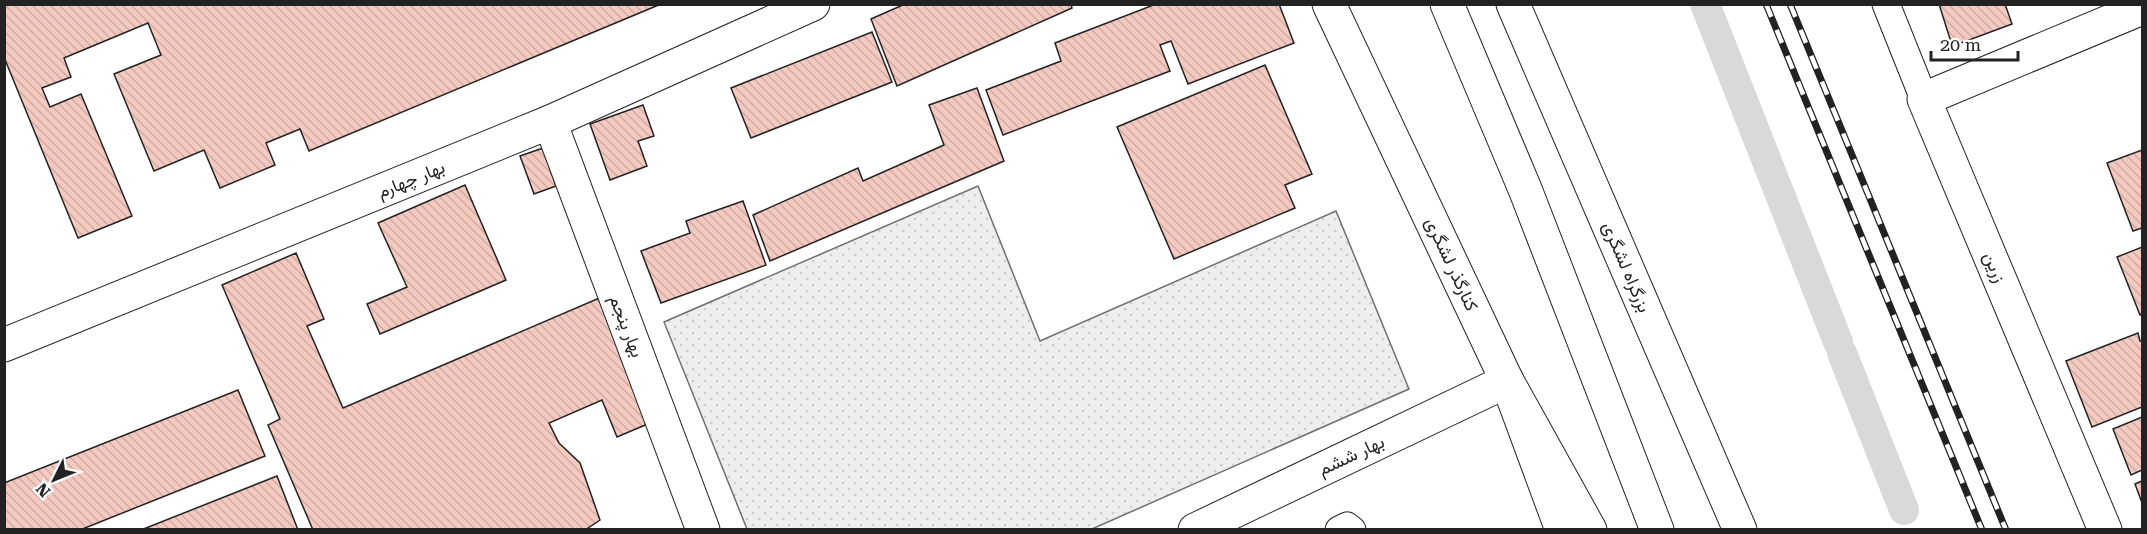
<svg xmlns="http://www.w3.org/2000/svg" width="2147" height="534" viewBox="0 0 2147 534" font-family="'Roboto Serif',Vazirmatn,serif">
<style>
.grass{fill:url(#grass-dots);stroke:#6f6f6f;stroke-width:1.5}
.lines{fill:none;stroke-linecap:round;stroke-linejoin:round}
.canal{stroke:#d9d9d9;stroke-width:30}
.building{fill:url(#building-back-hatch);stroke:#222;stroke-width:1.5}
.street-casing{stroke:#222;stroke-width:29}
.secondary-casing{stroke:#222;stroke-width:35}
.primary-casing{stroke:#222;stroke-width:35}
.highway-casing{stroke:#222;stroke-width:35}
.street{stroke:#fff;stroke-width:27}
.secondary{stroke:#fff;stroke-width:33}
.primary{stroke:#fff;stroke-width:33}
.highway{stroke:#fff;stroke-width:33}
.rail-casing{stroke:#222;stroke-width:7}
.rail{stroke:#fff;stroke-width:4.5;stroke-dasharray:14;stroke-linecap:butt}
.labels{text-anchor:middle;dominant-baseline:central;stroke-width:4.5;stroke-linejoin:round;paint-order:stroke}
.street-label{font-size:18px;fill:#222;stroke:#fff}
</style>
<defs>
<pattern id="grass-dots" width="8" height="8" patternUnits="userSpaceOnUse" patternTransform="scale(1.5)"><rect width="8" height="8" fill="#eee"/><path d="M2 2h.1M6 6h.1" fill="none" stroke="#ccc" stroke-width="1.8" stroke-linecap="round"/></pattern>
<pattern id="building-back-hatch" width="6" height="6" patternUnits="userSpaceOnUse" patternTransform="scale(1.5)"><rect width="6" height="6" fill="#f3c9c0"/><path d="M-1 5l2 2M0 0l6 6M5-1l2 2" fill="none" stroke="#d0aca5"/></pattern>
</defs>
<rect width="100%" height="100%" fill="#fff"/>
<path class="grass" d="M 978,186 L 1040,341 L 1336,211 L 1409,389 L 1092,529 L 747,529 L 664,322 Z"/>
<g class="lines">
<g class="canal">
<path d="M 1705,4 L 1838,342"/>
<path d="M 1842,353 L 1904,510"/>
</g>
</g>
<g class="building">
<path d="M 4,4 L 661,4 L 309,151 L 300,129 L 266,143 L 275,165 L 220,188 L 204,150 L 154,171 L 114,74 L 161,55 L 148,23 L 64,58 L 71,77 L 42,88 L 50,107 L 81,94 L 132,216 L 78,238 L 6,62 L 4,63 Z"/>
<path d="M 905,4 L 1071,4 L 1072,8 L 897,86 L 871,19 Z"/>
<path d="M 1156,4 L 1279,4 L 1294,43 L 1188,84 L 1171,41 L 1160,45 L 1170,71 L 1003,135 L 986,90 L 1061,61 L 1055,43 Z"/>
<path d="M 1939,4 L 2005,4 L 2012,24 L 1961,43 L 1950,39 Z"/>
<path d="M 872,32 L 892,82 L 751,138 L 731,88 Z"/>
<path d="M 1265,65 L 1312,174 L 1285,185 L 1295,208 L 1174,259 L 1117,127 Z"/>
<path d="M 977,88 L 1004,161 L 770,261 L 753,215 L 858,168 L 863,181 L 944,145 L 929,105 Z"/>
<path d="M 643,105 L 654,136 L 638,141 L 647,166 L 610,180 L 590,124 Z"/>
<path d="M 543,148 L 556,186 L 534,194 L 520,156 Z"/>
<path d="M 2142,150 L 2142,228 L 2133,231 L 2107,163 Z"/>
<path d="M 465,185 L 506,280 L 380,334 L 367,304 L 407,287 L 378,223 Z"/>
<path d="M 743,201 L 766,265 L 661,303 L 641,251 L 690,233 L 686,221 Z"/>
<path d="M 2142,247 L 2142,314 L 2140,315 L 2117,257 Z"/>
<path d="M 296,253 L 324,319 L 307,326 L 343,408 L 604,296 L 657,420 L 617,437 L 602,400 L 549,423 L 559,443 L 580,463 L 600,520 L 585,530 L 313,530 L 268,425 L 280,419 L 222,285 Z"/>
<path d="M 2138,333 L 2140,341 L 2142,341 L 2142,407 L 2092,427 L 2066,361 Z"/>
<path d="M 238,390 L 265,456 L 80,530 L 4,530 L 4,483 Z"/>
<path d="M 2142,417 L 2142,470 L 2131,475 L 2113,429 Z"/>
<path d="M 277,476 L 298,530 L 141,530 Z"/>
<path d="M 2142,481 L 2142,503 L 2135,484 Z"/>
</g>
<g class="lines">
<defs>
<g id="street">
<path d="M 1886,4 L 1924,99"/>
<path d="M 1339,530 L 1347,526 L 1352,530"/>
</g>
<g id="secondary">
<path d="M 550,122 L 703,530"/>
<path d="M 4,345 L 550,122 L 813,4"/>
<path d="M 1195,530 L 1507,381"/>
<path d="M 2105,530 L 1924,99 L 2142,8"/>
</g>
<path id="primary" d="M 1329,4 L 1507,381 L 1562,530"/>
<g id="highway">
<path d="M 1447,4 L 1525,189 L 1657,530"/>
<path d="M 1513,4 L 1740,530"/>
<path d="M 1507,381 L 1590,530"/>
</g>
</defs>
<use href="#street" class="street-casing"/>
<use href="#secondary" class="secondary-casing"/>
<use href="#primary" class="primary-casing"/>
<use href="#highway" class="highway-casing"/>
<use href="#street" class="street"/>
<use href="#secondary" class="secondary"/>
<use href="#primary" class="primary"/>
<use href="#highway" class="highway"/>
<defs>
<g id="rail">
<path d="M 1766,4 L 1982,530"/>
<path d="M 1790,4 L 2006,530"/>
</g>
</defs>
<use href="#rail" class="rail-casing"/>
<use href="#rail" class="rail"/>
</g>
<g class="labels">
<g class="street-label">
<text transform="translate(411 179) rotate(-22)">بهار چهارم</text>
<text transform="translate(1452 264) rotate(65)">کنارگذر لشگری</text>
<text transform="translate(1627 267) rotate(67)">بزرگراه لشگری</text>
<text transform="translate(1995 267) rotate(67)">زرین</text>
<text transform="translate(627 326) rotate(69)">بهار پنجم</text>
<text transform="translate(1351 455) rotate(-25)">بهار ششم</text>
</g>
</g>
<rect width="2147" height="534" fill="none" stroke="#222222" stroke-width="12"/>
<g transform="translate(54 480) rotate(227)" stroke="#ffffff" stroke-width="4.5" paint-order="stroke">
<path d="M0-4.5L10 22L0 15L-10 22Z" fill="#222222"/>
<text y="-9" font-size="16" font-weight="bold" text-anchor="middle" fill="#222222">N</text>
</g>
<path d="M1931 51v9h87v-9" fill="none" stroke="#222222" stroke-width="3"/>
<text x="1940" y="51" font-size="18" fill="#222222" stroke="#ffffff" stroke-width="4.5" paint-order="stroke">20 m</text>
</svg>
